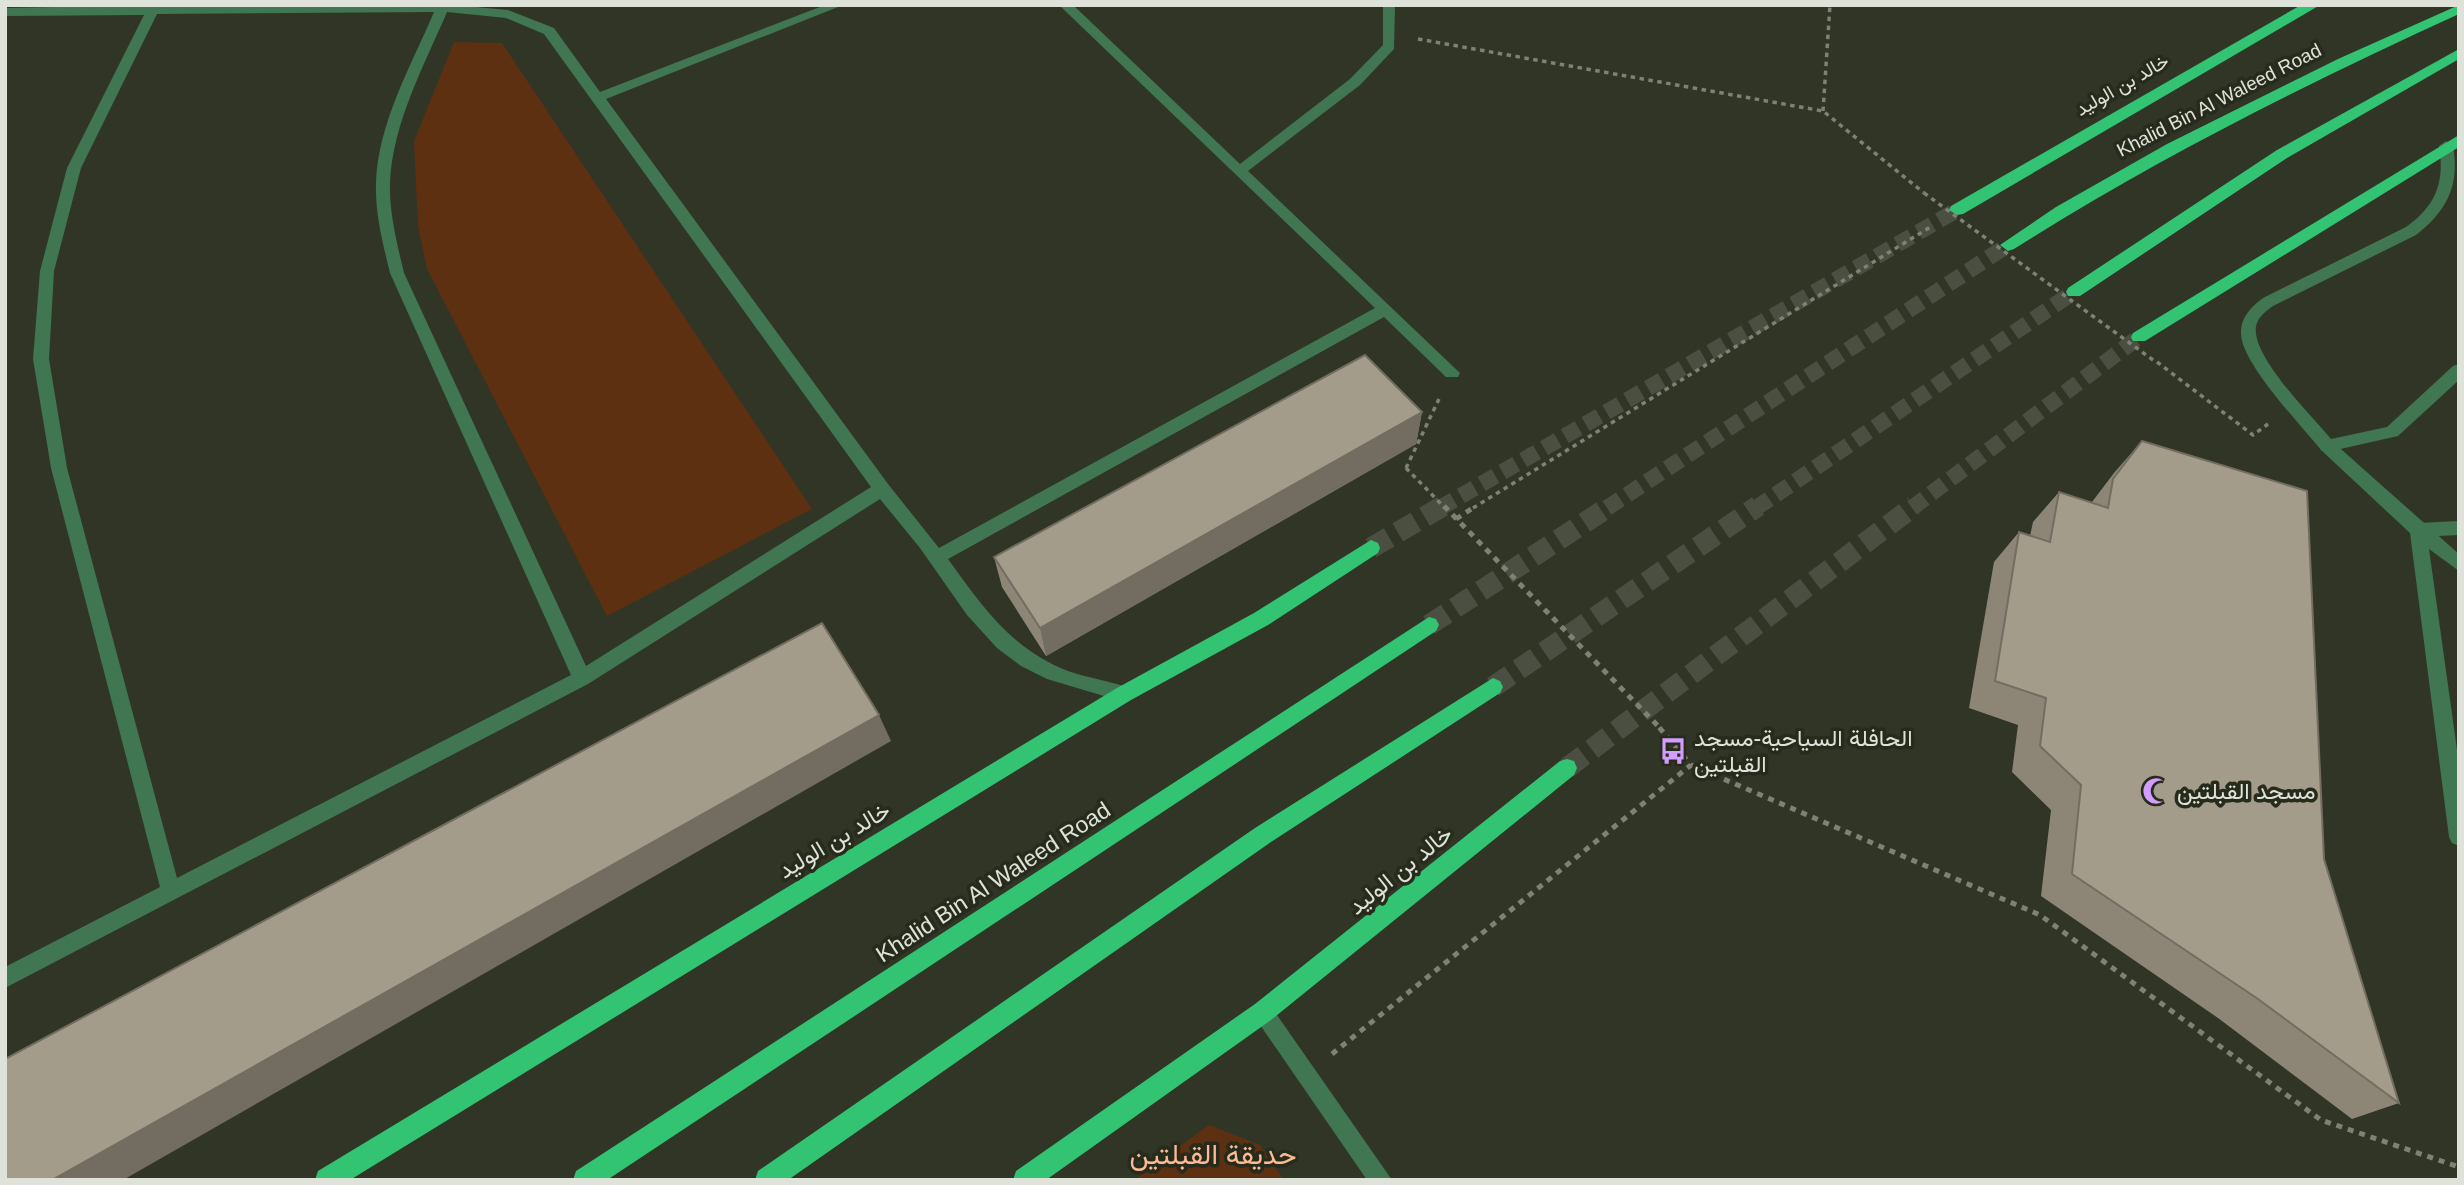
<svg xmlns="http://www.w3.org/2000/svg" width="2464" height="1185" viewBox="0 0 2464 1185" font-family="Helvetica,Vazirmatn,sans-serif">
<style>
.green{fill:#5d3012}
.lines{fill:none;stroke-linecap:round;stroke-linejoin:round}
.trunk-tunnel-far1{stroke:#4b4f41;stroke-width:16;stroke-dasharray:16 8;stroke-linecap:butt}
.trunk-tunnel{stroke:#4b4f41;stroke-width:21;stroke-dasharray:21 10;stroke-linecap:butt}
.path-far1{stroke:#7e8275;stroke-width:3.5;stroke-dasharray:4.5 4.5;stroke-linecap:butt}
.path{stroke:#7e8275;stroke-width:5;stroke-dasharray:6 6;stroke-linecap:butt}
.service{fill:#407652;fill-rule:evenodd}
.minor{fill:#407652;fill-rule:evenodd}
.trunk{fill:#32c473;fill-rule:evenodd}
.path-bridge-far1{stroke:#7e8275;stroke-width:3.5;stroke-dasharray:4.5 4.5;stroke-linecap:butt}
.path-bridge{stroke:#7e8275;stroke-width:5;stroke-dasharray:6 6;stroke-linecap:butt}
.wall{fill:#8d8677}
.shaded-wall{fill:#736d61}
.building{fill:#a49c8a;stroke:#736d61;stroke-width:2}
.labels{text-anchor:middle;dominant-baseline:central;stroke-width:7;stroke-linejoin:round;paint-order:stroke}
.far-street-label{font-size:19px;fill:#dfe2d8;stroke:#272b1c}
.poi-label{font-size:23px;fill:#dfe2d8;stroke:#272b1c;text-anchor:start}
.street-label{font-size:23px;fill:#dfe2d8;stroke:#272b1c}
.near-park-label{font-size:28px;fill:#fbba94;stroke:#272b1c}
</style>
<rect width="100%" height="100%" fill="#313526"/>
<g class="green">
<path d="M 454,42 L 502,43 L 812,509 L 607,616 L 427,269 L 418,226 L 414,141 Z"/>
<path d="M 1209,1125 L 1260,1145 L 1284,1180 L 1134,1180 Z"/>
</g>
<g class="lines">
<g class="trunk-tunnel-far1">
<path d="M 1440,508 L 1957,210"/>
<path d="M 1607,508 L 2008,245"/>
<path d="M 1756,508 L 2074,292"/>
<path d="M 1912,508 L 2139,337"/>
</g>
<g class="trunk-tunnel">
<path d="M 1371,548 L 1443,506"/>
<path d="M 1429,625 L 1610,506"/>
<path d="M 1493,687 L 1758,506"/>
<path d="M 1567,768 L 1914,506"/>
</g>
<g class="path-far1">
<path d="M 1418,39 L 1823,111 L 1924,193"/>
<path d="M 1823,111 L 1830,5"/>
<path d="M 2157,362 L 2253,435 L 2268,424"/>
<path d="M 1406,468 L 1439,399"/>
<path d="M 1473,508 L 1932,226"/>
</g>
<g class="path">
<path d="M 1456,519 L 1476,506"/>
<path d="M 1691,765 L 2040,915 L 2321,1120 L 2459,1167"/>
<path d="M 1332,1054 L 1691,765 L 1658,726"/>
</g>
<path class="service" d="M 2327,440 L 2333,442 L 2459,554 L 2459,571 L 2429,549 L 2459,764 L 2459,846 L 2452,843 L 2449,837 L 2410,533 L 2321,450 L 2319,446 Z"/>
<g class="minor">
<path d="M 149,5 L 454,5 L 508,10 L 554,28 L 600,92 L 825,5 L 843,5 L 606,99 L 888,484 L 939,548 L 1375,308 L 1059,5 L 1073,5 L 1240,164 L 1350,79 L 1383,45 L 1383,5 L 1395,5 L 1394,49 L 1360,85 L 1248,171 L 1460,373 L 1458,377 L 1446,377 L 1384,317 L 948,559 C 982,606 1012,650 1068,671 C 1088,678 1110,681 1130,688 L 1133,694 L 1130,700 L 1124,702 L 1047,679 L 1021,666 L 997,648 L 967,615 L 920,548 L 880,499 L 588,684 L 5,988 L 5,967 L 160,887 L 51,468 L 33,359 L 40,271 L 67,168 L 144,15 L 5,16 L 5,8 ZM 434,12 C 411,66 378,123 376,183 C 375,214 383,244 390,273 L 571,675 L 177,878 L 67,468 L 49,359 L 54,271 L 81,168 L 157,14 ZM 447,12 L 506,18 L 544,34 L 871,487 L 586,666 L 404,273 C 397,243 389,213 390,182 C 393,122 424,66 447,12 Z"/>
<path d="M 2446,141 L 2453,146 C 2460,185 2447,211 2416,235 L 2273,306 C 2266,311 2258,317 2256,326 C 2251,356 2311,415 2331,439 L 2387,427 L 2453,366 L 2459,364 L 2459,380 L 2398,436 L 2327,452 L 2321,450 C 2301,425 2242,364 2241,334 C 2240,318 2251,307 2263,298 L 2406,227 C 2436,206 2445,182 2439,146 Z"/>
<path d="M 2459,521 L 2459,535 L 2418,537 L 2412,535 L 2410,530 L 2412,525 L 2418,523 Z"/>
<path d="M 1263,1002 L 1270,1005 L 1392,1180 L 1367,1180 L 1256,1019 L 1253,1012 L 1256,1005 Z"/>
</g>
<g class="trunk">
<path d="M 2301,5 L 2320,5 L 1963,214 L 1957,215 L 1949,210 L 1951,206 Z"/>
<path d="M 2459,5 L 2459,14 C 2306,84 2156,159 2014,249 L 2008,251 L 2000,245 L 2056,207 L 2167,144 L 2338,59 Z"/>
<path d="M 2459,49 L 2459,59 L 2287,158 L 2080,296 L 2068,296 L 2066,292 L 2068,288 L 2277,150 Z"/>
<path d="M 2459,135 L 2459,147 L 2145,341 L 2133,341 L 2131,337 L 2133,333 Z"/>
<path d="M 1371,540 L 1378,543 L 1380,548 L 1378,553 L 1268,625 L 1131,700 L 350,1180 L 315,1180 L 318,1171 L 1117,688 L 1254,613 Z"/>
<path d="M 1429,617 L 1436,619 L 1439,625 L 1436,631 L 607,1180 L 573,1180 L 576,1171 Z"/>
<path d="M 1493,678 L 1500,681 L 1503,687 L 1500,693 L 1271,842 L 788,1180 L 755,1180 L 758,1171 L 1255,828 Z"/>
<path d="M 1567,759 L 1574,761 L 1577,768 L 1574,775 L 1271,1020 L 1046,1180 L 1013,1180 L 1016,1171 L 1255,1004 L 1560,761 Z"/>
</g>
<g class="path-bridge-far1">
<path d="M 1924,193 L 2153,360"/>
<path d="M 1406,468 L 1445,508"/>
</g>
<path class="path-bridge" d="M 1444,506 L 1658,726"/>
</g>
<g class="wall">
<path d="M 1422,412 L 1416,444 L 1046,656 L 1002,587 L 994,557 Z"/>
<path d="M 2142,441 L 2324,859 L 2399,1103 L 2352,1119 L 2218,1018 L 2041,896 L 2051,810 L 2012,772 L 2018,725 L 1969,708 L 1994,562 L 2019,532 L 2030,536 L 2033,522 L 2059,492 L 2092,502 L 2114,473 Z"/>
</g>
<g class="shaded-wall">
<path d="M 1422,412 L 1416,444 L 1046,656 L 1040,628 Z"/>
<path d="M 879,715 L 891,741 L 123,1180 L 52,1180 Z"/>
</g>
<g class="building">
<path d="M 1365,355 L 1422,412 L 1040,628 L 994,557 Z"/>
<path d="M 2142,441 L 2307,491 L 2324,859 L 2399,1103 L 2258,999 L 2072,874 L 2081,785 L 2040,746 L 2046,698 L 1995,681 L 2019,532 L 2050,542 L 2059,492 L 2108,508 L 2113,479 Z"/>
<path d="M 822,623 L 879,715 L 52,1180 L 5,1180 L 5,1059 Z"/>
</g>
<defs>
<symbol id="bus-bare" viewBox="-9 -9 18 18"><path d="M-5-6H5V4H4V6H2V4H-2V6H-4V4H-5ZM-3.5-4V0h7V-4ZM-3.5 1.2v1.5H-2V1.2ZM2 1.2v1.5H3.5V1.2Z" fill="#d29dfd" stroke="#272b1c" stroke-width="2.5" paint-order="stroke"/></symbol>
<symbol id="mosque-bare" viewBox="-9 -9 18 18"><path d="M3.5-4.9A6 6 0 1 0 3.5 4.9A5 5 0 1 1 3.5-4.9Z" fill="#d29dfd" stroke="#272b1c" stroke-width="2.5" paint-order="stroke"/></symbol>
</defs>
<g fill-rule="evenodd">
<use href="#bus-bare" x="1654" y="732" width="38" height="38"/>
<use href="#mosque-bare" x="2137" y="772" width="38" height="38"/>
</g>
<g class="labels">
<g class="far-street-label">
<text transform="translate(2122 85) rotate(-30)">خالد بن الوليد</text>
<text transform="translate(2219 100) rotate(-27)">Khalid Bin Al Waleed Road</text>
</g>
<g class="poi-label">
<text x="1694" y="738">الحافلة السياحية-مسجد<tspan x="1694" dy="26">القبلتين</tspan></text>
<text x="2177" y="791">مسجد القبلتين</text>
</g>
<g class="street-label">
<text transform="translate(834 840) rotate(-31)">خالد بن الوليد</text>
<text transform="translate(1400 870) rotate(-39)">خالد بن الوليد</text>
<text transform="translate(993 882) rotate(-33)">Khalid Bin Al Waleed Road</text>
</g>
<g class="near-park-label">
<text x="1213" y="1154">حدیقة القبلتین</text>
</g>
</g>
<rect width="2464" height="1185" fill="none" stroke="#dfe2d8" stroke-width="14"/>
</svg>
